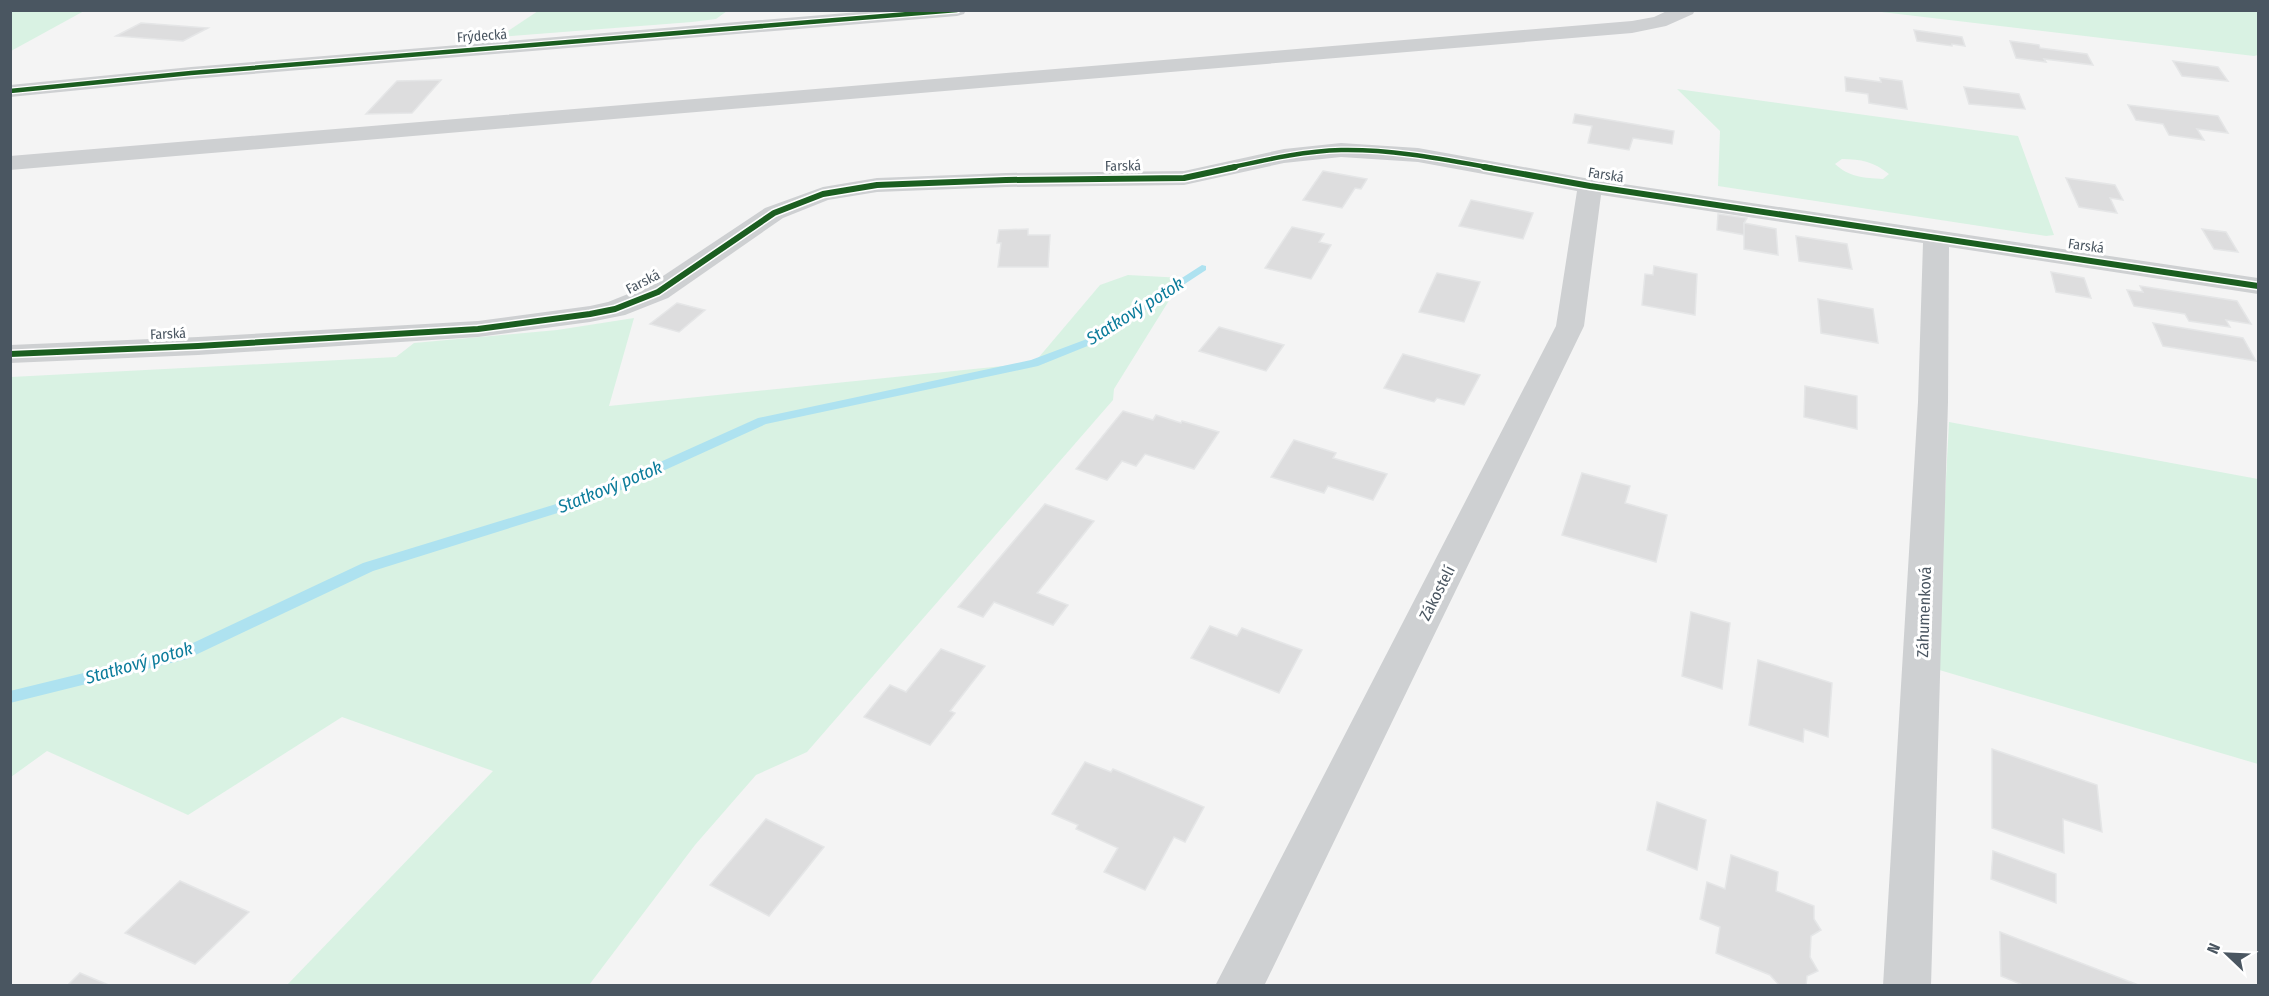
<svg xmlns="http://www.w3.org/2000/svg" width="2269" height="996" viewBox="0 0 2269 996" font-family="'Fira Sans Condensed',sans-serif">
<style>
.green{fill:#d9f2e3;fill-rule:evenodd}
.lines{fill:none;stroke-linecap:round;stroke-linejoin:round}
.stream{fill:#aee2f0;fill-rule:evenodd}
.building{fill:#ddddde;stroke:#e5e6e7;stroke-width:1.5}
.minor{fill:#ced0d2;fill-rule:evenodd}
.cycleway-far1-casing{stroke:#fff;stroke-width:7}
.cycleway-casing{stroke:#fff;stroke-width:9}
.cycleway-far1{stroke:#1b5e20;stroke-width:4.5}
.cycleway{stroke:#1b5e20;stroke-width:6}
.labels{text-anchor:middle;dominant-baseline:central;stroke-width:6;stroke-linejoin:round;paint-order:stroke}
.far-street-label{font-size:14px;fill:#4a5661;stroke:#fff}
.street-label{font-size:16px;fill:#4a5661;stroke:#fff}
.water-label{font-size:18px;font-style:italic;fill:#0c7c9b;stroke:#fff}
</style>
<rect width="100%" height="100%" fill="#f4f4f4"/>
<g class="green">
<path d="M 11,10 L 84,10 L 84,11 L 11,51 Z"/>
<path d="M 538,11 L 538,10 L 727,11 L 716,19 L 692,22 L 499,37 Z"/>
<path d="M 1873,11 L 2258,11 L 2258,55 L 2254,56 Z"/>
<path d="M 1677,89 L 2018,136 L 2054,235 L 2046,236 L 1718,186 L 1720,131 ZM 1842,159 C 1861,159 1874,162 1889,174 L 1883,179 C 1864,178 1849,177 1835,164 Z"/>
<path d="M 1128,275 L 1183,278 L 1114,389 L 1113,400 L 807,752 L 756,775 L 695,845 L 589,985 L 287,985 L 493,771 L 342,717 L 188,815 L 47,751 L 11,777 L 11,377 L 396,357 L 414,343 L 557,330 L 634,318 L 609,406 L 1034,363 L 1100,285 Z"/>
<path d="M 1949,422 L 2258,479 L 2258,764 L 1936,669 Z"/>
</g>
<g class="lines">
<path class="stream" d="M 1202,265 L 1206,266 L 1206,270 L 1095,343 L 1038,366 L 766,424 L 599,500 L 373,571 L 187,659 L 10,703 L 10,691 L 178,650 L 363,563 L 589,494 L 758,418 L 1031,360 L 1087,339 Z"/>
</g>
<g class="building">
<path d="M 141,23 L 208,28 L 183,41 L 116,36 Z"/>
<path d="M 1914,30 L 1962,37 L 1965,46 L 1952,44 L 1952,46 L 1917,41 Z"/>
<path d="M 2010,41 L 2039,45 L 2040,48 L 2087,54 L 2093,65 L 2044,59 L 2046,62 L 2016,58 Z"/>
<path d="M 2173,61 L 2218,67 L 2228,81 L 2182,76 Z"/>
<path d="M 1845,77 L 1881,82 L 1880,78 L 1902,81 L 1907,109 L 1869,103 L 1868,94 L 1846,91 Z"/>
<path d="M 441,80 L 412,113 L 366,114 L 397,81 Z"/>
<path d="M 1964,87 L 2019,94 L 2025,109 L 1969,104 Z"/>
<path d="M 2128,105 L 2218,116 L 2228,133 L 2197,129 L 2204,140 L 2169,135 L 2163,124 L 2136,120 Z"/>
<path d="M 1575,114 L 1674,131 L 1672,144 L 1633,138 L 1629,150 L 1588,143 L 1592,126 L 1573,123 Z"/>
<path d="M 1323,171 L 1367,179 L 1361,189 L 1355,188 L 1342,208 L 1303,200 Z"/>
<path d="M 2066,178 L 2115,185 L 2123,200 L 2110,198 L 2117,213 L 2079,207 Z"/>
<path d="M 1471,200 L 1533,213 L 1523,239 L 1459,226 Z"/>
<path d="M 1718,214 L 1747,218 L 1744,223 L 1745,235 L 1717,230 Z"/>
<path d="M 1744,223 L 1776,229 L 1778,255 L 1744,249 Z"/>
<path d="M 1292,227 L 1324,234 L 1319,242 L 1331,245 L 1311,279 L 1265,268 Z"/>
<path d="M 1028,229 L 1028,235 L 1050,235 L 1048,267 L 998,267 L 1001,243 L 997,243 L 999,230 Z"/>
<path d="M 2202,229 L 2226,232 L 2238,252 L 2214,249 Z"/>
<path d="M 1796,236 L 1847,244 L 1852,269 L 1799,261 Z"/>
<path d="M 1654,266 L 1697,274 L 1695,315 L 1642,305 L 1645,274 L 1653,275 Z"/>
<path d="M 2051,272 L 2084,278 L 2091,298 L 2056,292 Z"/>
<path d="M 1437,273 L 1480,282 L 1464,322 L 1419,312 Z"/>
<path d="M 2140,286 L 2237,301 L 2251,324 L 2226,320 L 2230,327 L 2189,321 L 2185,314 L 2134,306 L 2127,290 L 2143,292 Z"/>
<path d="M 1818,299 L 1873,309 L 1878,343 L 1821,333 Z"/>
<path d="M 677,303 L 705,310 L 679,332 L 650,324 Z"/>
<path d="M 2153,323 L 2243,338 L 2256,361 L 2163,346 Z"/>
<path d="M 1219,327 L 1284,345 L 1266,371 L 1199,351 Z"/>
<path d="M 1403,354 L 1480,375 L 1464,405 L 1437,398 L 1434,402 L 1384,388 Z"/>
<path d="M 1805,386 L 1857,396 L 1857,429 L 1804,417 Z"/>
<path d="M 1123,411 L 1153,420 L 1156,415 L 1181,423 L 1182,421 L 1219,432 L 1194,469 L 1145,454 L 1136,466 L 1122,461 L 1107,480 L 1076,469 Z"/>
<path d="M 1294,440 L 1336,453 L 1333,458 L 1387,474 L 1373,500 L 1328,486 L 1324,493 L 1271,477 Z"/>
<path d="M 1582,473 L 1630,486 L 1625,503 L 1667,515 L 1656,562 L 1562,535 Z"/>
<path d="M 1045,504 L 1094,521 L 1037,593 L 1068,605 L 1053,625 L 994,602 L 983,617 L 958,607 Z"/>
<path d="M 1691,612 L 1730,623 L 1722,689 L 1682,676 Z"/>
<path d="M 1210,626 L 1237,636 L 1242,628 L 1302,650 L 1279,693 L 1191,658 Z"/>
<path d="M 941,649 L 985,666 L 950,711 L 955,713 L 930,745 L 864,717 L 890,685 L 906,692 Z"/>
<path d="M 1758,660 L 1832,683 L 1828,737 L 1804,729 L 1803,742 L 1749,725 Z"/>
<path d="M 1992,749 L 2097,785 L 2102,832 L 2063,819 L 2064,853 L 1992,828 Z"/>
<path d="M 1085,762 L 1111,772 L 1113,769 L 1204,807 L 1185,842 L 1174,837 L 1145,890 L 1104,872 L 1118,848 L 1076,829 L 1078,825 L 1052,814 Z"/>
<path d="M 1657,802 L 1706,820 L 1697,870 L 1647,850 Z"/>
<path d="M 766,819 L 824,847 L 769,916 L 710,885 Z"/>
<path d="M 1993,851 L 2056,874 L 2056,903 L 1991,879 Z"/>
<path d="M 1731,855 L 1778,872 L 1776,891 L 1814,906 L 1814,919 L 1821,930 L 1811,936 L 1810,957 L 1818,971 L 1807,976 L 1806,986 L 1780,986 L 1770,975 L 1716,953 L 1720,927 L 1700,919 L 1707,882 L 1725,889 Z"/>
<path d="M 180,881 L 249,912 L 195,964 L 125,933 Z"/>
<path d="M 2000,932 L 2141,986 L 2025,986 L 2001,976 Z"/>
<path d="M 80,973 L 111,986 L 67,986 Z"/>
</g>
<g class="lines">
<g class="minor">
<path d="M 883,10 L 966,10 L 964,14 L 957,16 L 191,79 L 10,97 L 10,85 L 191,67 Z"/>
<path d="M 1669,10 L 1695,10 L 1693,14 L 1666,26 L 1632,33 L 10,170 L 10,156 L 1632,21 L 1654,17 Z"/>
<path d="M 1341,143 L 1418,148 L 1590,179 L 2258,278 L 2258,294 L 1949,247 L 1948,402 L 1931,986 L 1883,986 L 1918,402 L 1923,243 L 1601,195 L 1584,326 L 1264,986 L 1215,986 L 1556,326 L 1577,191 L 1418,162 L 1341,157 L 1284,163 L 1184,185 L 1006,187 L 877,192 L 828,200 L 783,218 L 668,298 L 625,315 L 590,322 L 478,337 L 198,355 L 10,363 L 10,345 L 198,337 L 478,321 L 590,306 L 608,302 L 648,286 L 765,208 L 823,187 L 877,178 L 1006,173 L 1184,171 L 1284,149 Z"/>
</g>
<defs>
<g id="cycleway-far1">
<path d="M 10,91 L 191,73 L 957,10"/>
<path d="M 1228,168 C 1265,160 1303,151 1341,150 C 1392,149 1442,159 1492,168"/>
</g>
<g id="cycleway">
<path d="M 1484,167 L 1590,186 L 2258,286"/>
<path d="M 10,354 L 198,346 L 478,329 L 590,314 L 615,309 L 658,292 L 774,213 L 823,194 L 877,185 L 1006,180 L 1184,178 L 1235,167"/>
</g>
</defs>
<use href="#cycleway-far1" class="cycleway-far1-casing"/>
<use href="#cycleway" class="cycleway-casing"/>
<use href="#cycleway-far1" class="cycleway-far1"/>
<use href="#cycleway" class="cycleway"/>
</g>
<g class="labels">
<g class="far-street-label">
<text transform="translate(482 36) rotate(-4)">Frýdecká</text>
<text transform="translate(1123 166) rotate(-1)">Farská</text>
<text transform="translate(1606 175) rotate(9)">Farská</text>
<text transform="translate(2086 246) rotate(8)">Farská</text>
<text transform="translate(643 282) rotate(-27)">Farská</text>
<text transform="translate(168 334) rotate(-2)">Farská</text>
</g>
<g class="street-label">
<text transform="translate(1437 593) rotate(-63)">Zákostelí</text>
<text transform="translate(1924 612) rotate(-88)">Záhumenková</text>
</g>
<g class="water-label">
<text transform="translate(1135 311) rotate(-32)">Statkový potok</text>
<text transform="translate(610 487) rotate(-22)">Statkový potok</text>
<text transform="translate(139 663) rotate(-16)">Statkový potok</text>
</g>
</g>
<rect width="2269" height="996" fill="none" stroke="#4a5661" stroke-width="24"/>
<g transform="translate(2227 954) rotate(293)" stroke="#ffffff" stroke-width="4.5" paint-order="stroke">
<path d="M0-4.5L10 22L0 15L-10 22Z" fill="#4a5661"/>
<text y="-9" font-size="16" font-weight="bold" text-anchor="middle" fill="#4a5661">N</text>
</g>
</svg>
